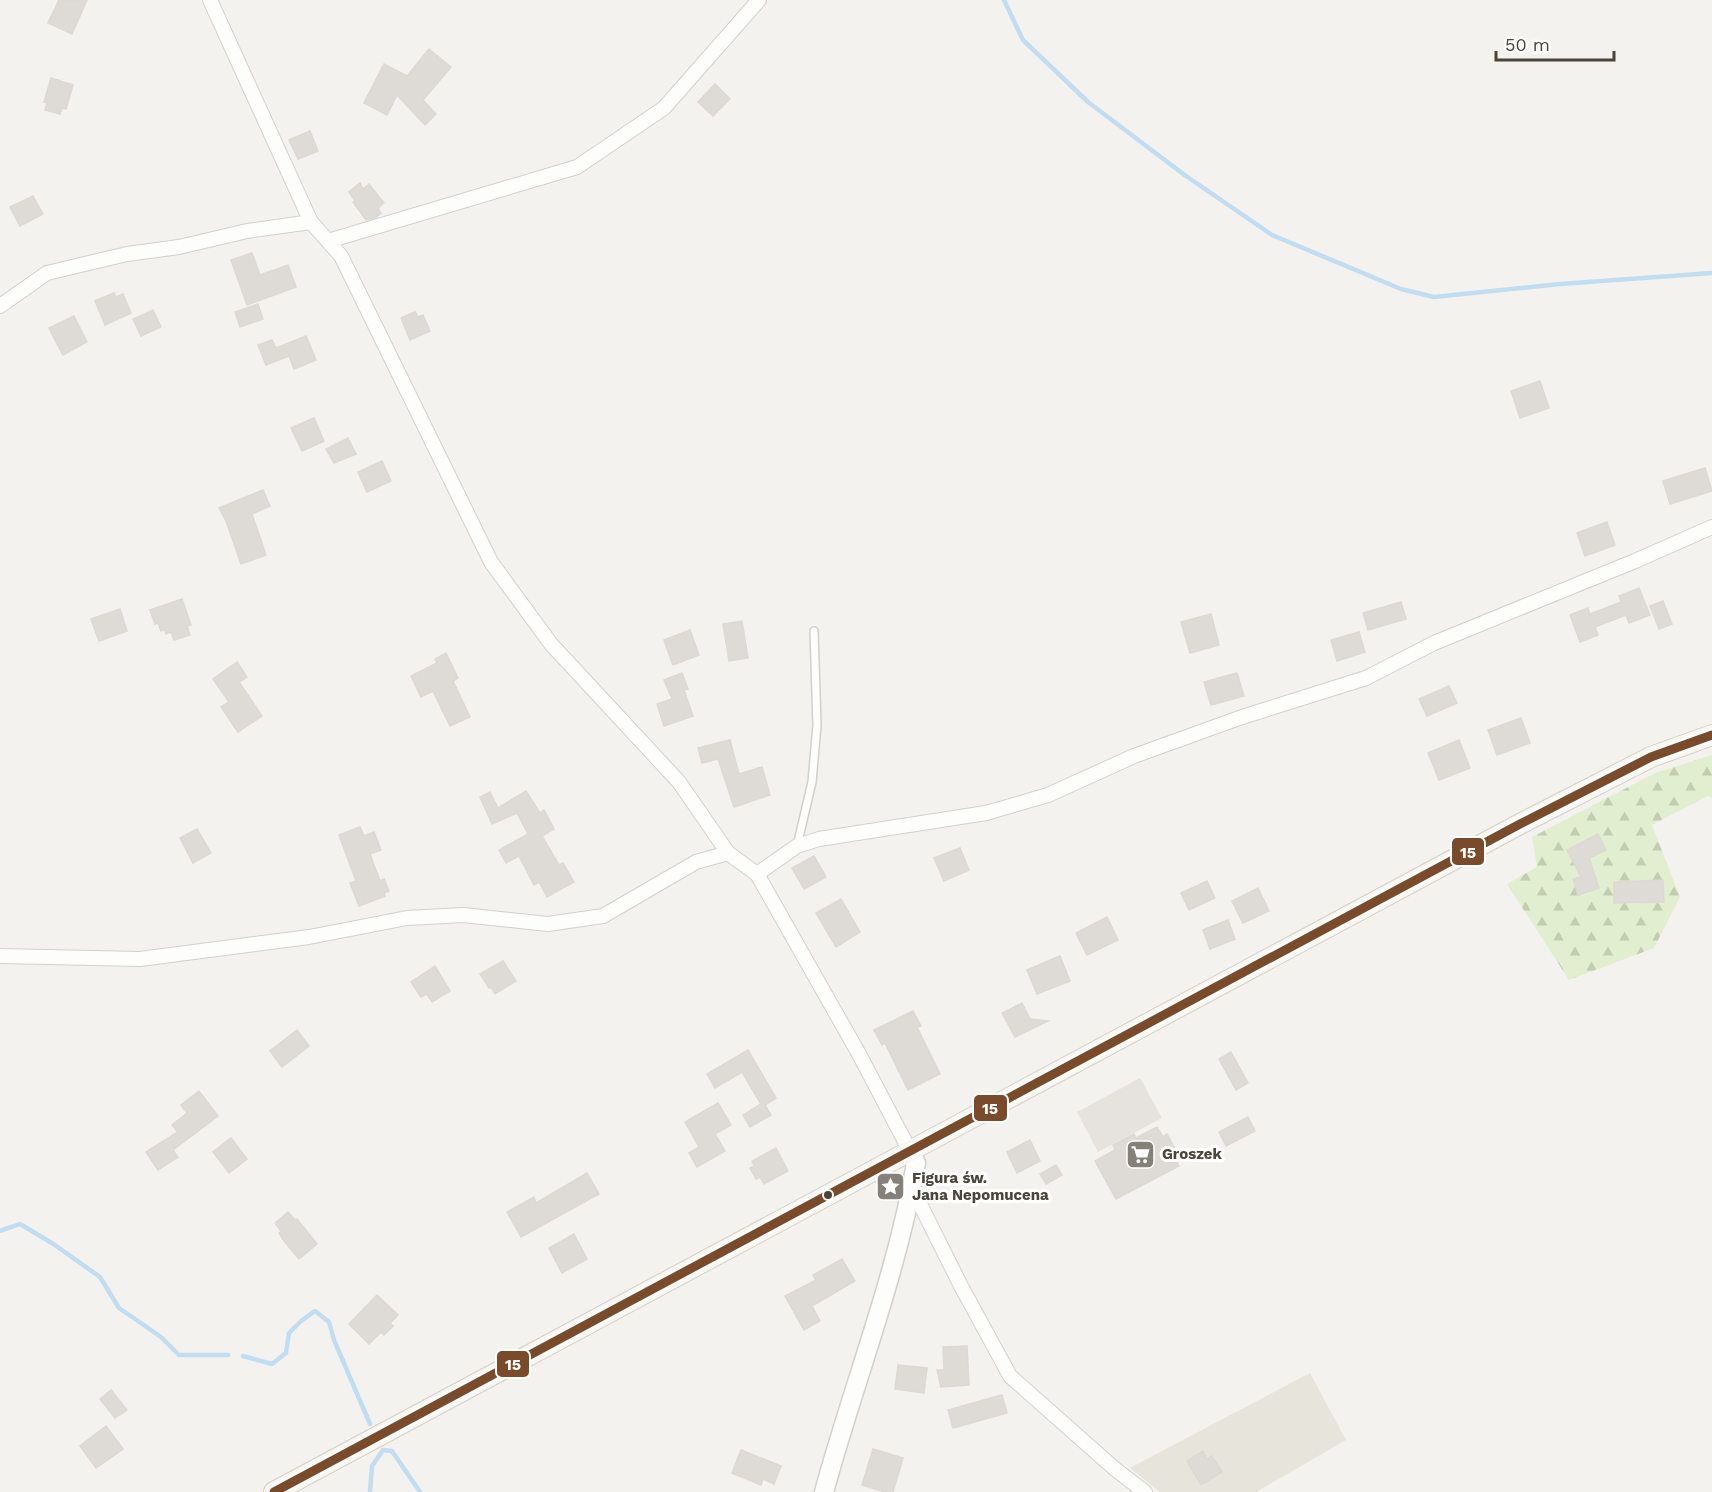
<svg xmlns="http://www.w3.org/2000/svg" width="1712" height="1492" viewBox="0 0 1712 1492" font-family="'Work Sans',sans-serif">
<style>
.residential{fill:#e7e4dc}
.forest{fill:url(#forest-firs)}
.parking{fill:#e6e3df}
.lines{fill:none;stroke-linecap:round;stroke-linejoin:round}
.stream{stroke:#c0ddf1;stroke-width:4.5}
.building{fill:#dedbd6;stroke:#dcd9d4;stroke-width:1.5}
.service-casing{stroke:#d2d0cb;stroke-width:10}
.minor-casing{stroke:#d2d0cb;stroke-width:16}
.tertiary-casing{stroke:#d2d0cb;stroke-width:21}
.secondary-casing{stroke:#d3cfc5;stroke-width:22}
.service{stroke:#fdfdfc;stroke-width:7}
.minor{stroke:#fdfdfc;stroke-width:14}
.tertiary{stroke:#fdfdfc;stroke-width:18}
.secondary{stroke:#f7f6f1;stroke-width:20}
.bus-1-casing{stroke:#fff;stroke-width:14}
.bus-1{stroke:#7a4b2a;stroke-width:9}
.bus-dot{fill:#4b4439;stroke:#fff;stroke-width:2}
.labels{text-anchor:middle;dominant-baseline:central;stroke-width:6;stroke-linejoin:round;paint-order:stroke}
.poi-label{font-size:15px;font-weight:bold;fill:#4b4439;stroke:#fff;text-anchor:start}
.line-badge{stroke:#fff;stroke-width:2}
.badge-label{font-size:16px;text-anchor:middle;font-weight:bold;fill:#fff}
</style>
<defs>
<pattern id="forest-firs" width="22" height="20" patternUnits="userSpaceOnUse" patternTransform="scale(1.5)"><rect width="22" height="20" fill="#e1eecf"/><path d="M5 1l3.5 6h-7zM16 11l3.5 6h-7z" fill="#c3cdb2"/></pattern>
</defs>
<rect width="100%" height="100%" fill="#f4f2ee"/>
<path class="residential" d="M 1310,1373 L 1346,1440 L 1256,1492 L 1160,1492 L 1130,1468 Z"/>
<path class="forest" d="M 1712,755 L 1712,798 L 1708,796 L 1652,825 L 1680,897 L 1654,948 L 1569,980 L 1507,884 L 1537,867 L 1532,837 L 1655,773 Z"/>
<path class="parking" d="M 1140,1078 L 1162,1118 L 1098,1152 L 1077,1112 Z"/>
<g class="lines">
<g class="stream">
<path d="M 1004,0 L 1023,40 L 1088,102 L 1186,176 L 1272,235 L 1401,289 L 1434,297 L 1560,284 L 1712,273"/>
<path d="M 0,1231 L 20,1224 L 52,1243 L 100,1277 L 119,1308 L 161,1337 L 179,1355 L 228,1355"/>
<path d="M 243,1356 L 272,1364 L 286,1353 L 289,1333 L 301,1321 L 315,1311 L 329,1322 L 334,1340 L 370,1424"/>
<path d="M 370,1492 L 372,1466 L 383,1450 L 392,1451 L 420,1492"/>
</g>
</g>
<g class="building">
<path d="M 59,0 L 87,0 L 72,34 L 48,23 Z"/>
<path d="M 429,49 L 451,67 L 423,100 L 436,114 L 425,125 L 397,95 L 387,115 L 364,103 L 384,64 L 407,76 Z"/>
<path d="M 51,78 L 73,85 L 66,109 L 62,108 L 60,114 L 45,110 L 47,103 L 44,102 Z"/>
<path d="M 715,84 L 730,99 L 713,116 L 698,102 Z"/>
<path d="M 310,131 L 318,151 L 298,159 L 289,140 Z"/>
<path d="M 360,183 L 363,189 L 369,184 L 384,203 L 378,208 L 381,213 L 375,218 L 366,220 L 353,202 L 355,201 L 349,192 Z"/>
<path d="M 33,196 L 43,214 L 20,226 L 10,207 Z"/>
<path d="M 252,253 L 260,275 L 288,265 L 296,287 L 247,305 L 231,260 Z"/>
<path d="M 114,293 L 116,297 L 123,294 L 131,313 L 105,325 L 95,301 Z"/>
<path d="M 258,304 L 263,319 L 240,327 L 235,312 Z"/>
<path d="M 153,310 L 161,327 L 141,336 L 133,319 Z"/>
<path d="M 415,312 L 418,317 L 423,315 L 430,331 L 410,340 L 401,318 Z"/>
<path d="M 74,316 L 87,342 L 63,355 L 49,328 Z"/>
<path d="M 306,336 L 316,360 L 294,369 L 289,356 L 266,365 L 258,345 L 272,340 L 276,348 Z"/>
<path d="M 1540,381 L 1549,408 L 1520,418 L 1511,391 Z"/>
<path d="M 314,418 L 324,441 L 302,451 L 291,428 Z"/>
<path d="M 348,438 L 356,454 L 334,463 L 326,449 Z"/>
<path d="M 382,461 L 391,481 L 367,492 L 358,472 Z"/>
<path d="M 1705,468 L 1712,491 L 1670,504 L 1663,481 Z"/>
<path d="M 263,490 L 270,506 L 252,514 L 266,555 L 241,564 L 226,521 L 219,508 Z"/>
<path d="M 1607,522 L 1615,545 L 1585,556 L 1577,533 Z"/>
<path d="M 1639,588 L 1650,615 L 1629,623 L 1626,615 L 1595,627 L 1598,635 L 1580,642 L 1570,615 L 1588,608 L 1590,614 L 1621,602 L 1619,596 Z"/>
<path d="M 182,599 L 191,625 L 187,626 L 190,635 L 174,640 L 171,632 L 166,634 L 165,630 L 161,631 L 158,623 L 155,624 L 150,610 Z"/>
<path d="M 1663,601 L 1672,624 L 1659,629 L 1650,606 Z"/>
<path d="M 1401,602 L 1406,619 L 1368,630 L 1363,613 Z"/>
<path d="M 120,609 L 127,631 L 99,641 L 91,619 Z"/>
<path d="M 1211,614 L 1219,645 L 1190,653 L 1181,622 Z"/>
<path d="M 742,621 L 748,658 L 729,661 L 723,624 Z"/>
<path d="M 690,630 L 699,655 L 673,665 L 664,640 Z"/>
<path d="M 1359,632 L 1365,652 L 1337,661 L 1331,640 Z"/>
<path d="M 446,653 L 458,678 L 453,681 L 470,717 L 450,726 L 433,691 L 421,697 L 411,676 L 437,663 L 435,659 Z"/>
<path d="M 237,662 L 247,677 L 239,682 L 262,716 L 238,732 L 221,707 L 229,702 L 213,679 Z"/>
<path d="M 682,673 L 688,689 L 684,690 L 693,716 L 664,726 L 657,704 L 672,699 L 664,680 Z"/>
<path d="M 1237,673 L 1244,696 L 1211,705 L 1204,682 Z"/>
<path d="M 1449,686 L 1457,703 L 1427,716 L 1419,699 Z"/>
<path d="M 1521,718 L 1530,743 L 1497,755 L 1488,730 Z"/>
<path d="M 730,740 L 739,774 L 762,767 L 770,795 L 734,807 L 718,759 L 702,763 L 698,748 Z"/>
<path d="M 1459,740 L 1470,768 L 1439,780 L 1428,753 Z"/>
<path d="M 526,791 L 540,813 L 544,810 L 554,829 L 542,836 L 559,865 L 563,863 L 574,882 L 547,897 L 539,882 L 534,885 L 519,856 L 506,863 L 499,850 L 528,834 L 517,813 L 492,824 L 480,797 L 490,792 L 498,808 Z"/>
<path d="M 360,827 L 364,836 L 374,832 L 381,850 L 370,854 L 380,881 L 384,879 L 389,891 L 384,893 L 385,896 L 359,906 L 350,883 L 356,881 L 339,835 Z"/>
<path d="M 197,829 L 211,853 L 193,863 L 180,838 Z"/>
<path d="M 1598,834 L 1606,850 L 1589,858 L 1599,888 L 1578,895 L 1573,879 L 1581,877 L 1567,850 Z"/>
<path d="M 960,848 L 969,870 L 944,881 L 934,858 Z"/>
<path d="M 814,856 L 826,877 L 804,889 L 792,868 Z"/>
<path d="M 1663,880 L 1664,902 L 1614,903 L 1614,882 Z"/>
<path d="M 1207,881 L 1215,898 L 1189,910 L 1181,893 Z"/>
<path d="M 1258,888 L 1269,911 L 1243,923 L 1232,901 Z"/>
<path d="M 841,899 L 860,932 L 836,947 L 816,913 Z"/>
<path d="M 1107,917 L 1118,940 L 1087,955 L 1076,933 Z"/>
<path d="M 1228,920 L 1235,939 L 1210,949 L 1203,930 Z"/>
<path d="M 1060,956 L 1070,981 L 1037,994 L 1027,970 Z"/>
<path d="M 503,961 L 516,981 L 495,994 L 491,987 L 489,988 L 480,974 Z"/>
<path d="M 435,966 L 450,991 L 432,1002 L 427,994 L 421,997 L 411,982 Z"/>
<path d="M 1022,1003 L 1030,1019 L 1048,1021 L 1015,1037 L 1002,1013 Z"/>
<path d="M 913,1011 L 921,1026 L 917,1027 L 940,1074 L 908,1090 L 885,1043 L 882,1045 L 874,1030 Z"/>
<path d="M 297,1030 L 309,1046 L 282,1067 L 270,1051 Z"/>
<path d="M 748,1050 L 776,1098 L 765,1105 L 771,1115 L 750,1127 L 743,1115 L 761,1104 L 742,1072 L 715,1088 L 707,1074 Z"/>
<path d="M 1231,1052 L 1248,1083 L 1236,1090 L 1219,1059 Z"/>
<path d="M 199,1091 L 218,1116 L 173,1150 L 178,1157 L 158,1170 L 146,1152 L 178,1132 L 172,1125 L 187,1113 L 181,1105 Z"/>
<path d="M 718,1103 L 731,1125 L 715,1134 L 725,1151 L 697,1167 L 689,1153 L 699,1147 L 685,1122 Z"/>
<path d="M 1248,1117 L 1255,1131 L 1226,1146 L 1219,1132 Z"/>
<path d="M 1157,1127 L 1163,1137 L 1167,1134 L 1177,1153 L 1173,1155 L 1179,1166 L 1116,1199 L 1095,1161 L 1115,1150 L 1113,1145 L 1134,1134 L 1136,1138 Z"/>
<path d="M 231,1138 L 247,1159 L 229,1173 L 213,1152 Z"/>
<path d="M 1030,1140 L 1040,1161 L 1017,1173 L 1007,1152 Z"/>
<path d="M 776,1148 L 788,1171 L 764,1184 L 760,1177 L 756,1179 L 750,1168 L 754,1166 L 752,1161 Z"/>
<path d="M 1056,1165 L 1062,1175 L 1046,1184 L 1040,1174 Z"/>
<path d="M 587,1173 L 599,1194 L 521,1237 L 507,1212 L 534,1197 L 536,1203 Z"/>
<path d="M 288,1212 L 295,1220 L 297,1219 L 317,1244 L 299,1259 L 284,1241 L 279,1233 L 281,1231 L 275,1223 Z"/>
<path d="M 574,1234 L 587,1259 L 562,1273 L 549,1248 Z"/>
<path d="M 842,1259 L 855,1281 L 812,1306 L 820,1321 L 804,1330 L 785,1296 L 816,1280 L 813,1275 Z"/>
<path d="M 377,1295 L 398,1315 L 390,1323 L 393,1326 L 384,1335 L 381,1332 L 369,1344 L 349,1324 Z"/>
<path d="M 967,1346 L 969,1385 L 941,1387 L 937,1370 L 944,1370 L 943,1347 Z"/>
<path d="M 898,1365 L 927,1368 L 924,1393 L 895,1389 Z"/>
<path d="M 111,1390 L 127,1410 L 115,1418 L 100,1399 Z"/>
<path d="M 1002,1395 L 1007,1413 L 953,1428 L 948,1410 Z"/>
<path d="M 106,1426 L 123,1449 L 96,1468 L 80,1446 Z"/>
<path d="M 873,1449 L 903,1458 L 893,1492 L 885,1492 L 862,1485 Z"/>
<path d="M 741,1450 L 781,1466 L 774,1484 L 763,1479 L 761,1485 L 732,1473 Z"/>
<path d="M 1203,1451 L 1207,1459 L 1212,1456 L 1222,1472 L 1201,1485 L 1187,1461 Z"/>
</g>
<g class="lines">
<defs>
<path id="service" d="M 797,846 L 812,782 L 817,725 L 814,631"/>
<g id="minor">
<path d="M 210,0 L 311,222 L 341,256 L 491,562 L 551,644 L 679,782 L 728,853 L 757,874 L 859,1054 L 910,1151"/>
<path d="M 328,241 L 577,167 L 664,108 L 759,0"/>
<path d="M 0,306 L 47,273 L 127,254 L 179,247 L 247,231 L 311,222"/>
<path d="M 757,874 L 797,846 L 819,839 L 986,813 L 1048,795 L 1134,756 L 1242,717 L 1366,678 L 1434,643 L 1635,561 L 1712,527"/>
<path d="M 0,956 L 140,959 L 309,937 L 407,918 L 463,915 L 548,924 L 603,916 L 696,862 L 728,853"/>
<path d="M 912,1188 L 961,1286 L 1010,1376 L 1115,1469 L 1145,1492"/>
</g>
<path id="tertiary" d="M 824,1492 C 854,1382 897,1275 916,1163 L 910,1151"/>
<path id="secondary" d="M 274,1492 L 1520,824 L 1651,757 L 1712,735"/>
</defs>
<use href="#service" class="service-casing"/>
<use href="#minor" class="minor-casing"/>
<use href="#tertiary" class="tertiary-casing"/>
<use href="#secondary" class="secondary-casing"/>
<use href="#service" class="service"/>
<use href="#minor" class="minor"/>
<use href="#tertiary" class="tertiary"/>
<use href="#secondary" class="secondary"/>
<defs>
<path id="bus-1" d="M 274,1492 L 1520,824 L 1651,757 L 1712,735"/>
</defs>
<use href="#bus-1" class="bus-1-casing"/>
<use href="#bus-1" class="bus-1"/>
</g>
<defs>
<symbol id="supermarket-square" viewBox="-11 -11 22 22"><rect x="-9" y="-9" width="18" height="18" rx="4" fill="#868178" stroke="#fff"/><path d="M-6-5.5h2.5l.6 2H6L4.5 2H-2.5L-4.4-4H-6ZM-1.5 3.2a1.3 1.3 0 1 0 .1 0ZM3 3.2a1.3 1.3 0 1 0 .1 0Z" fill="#fff"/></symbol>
<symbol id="sight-square" viewBox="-11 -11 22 22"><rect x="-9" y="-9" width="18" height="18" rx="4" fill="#868178" stroke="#fff"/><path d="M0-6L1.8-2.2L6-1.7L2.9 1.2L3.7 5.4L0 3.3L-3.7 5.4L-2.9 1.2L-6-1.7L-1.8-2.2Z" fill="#fff"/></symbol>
</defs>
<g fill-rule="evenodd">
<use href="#supermarket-square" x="1124" y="1138" width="33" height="33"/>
<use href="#sight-square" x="874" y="1170" width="33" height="33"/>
</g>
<circle class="bus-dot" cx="828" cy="1195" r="5"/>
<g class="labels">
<g class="poi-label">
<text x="1162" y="1154">Groszek</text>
<text x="912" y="1178">Figura św.<tspan x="912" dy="17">Jana Nepomucena</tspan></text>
</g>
</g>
<g class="line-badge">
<rect x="1451" y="837" width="34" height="29" rx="6" fill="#7a4b2a"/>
<rect x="973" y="1094" width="35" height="28" rx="6" fill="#7a4b2a"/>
<rect x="496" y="1350" width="34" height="28" rx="6" fill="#7a4b2a"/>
</g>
<g class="badge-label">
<text x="1468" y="858">15</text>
<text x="990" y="1114">15</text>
<text x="513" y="1370">15</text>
</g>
<path d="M1496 51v9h118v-9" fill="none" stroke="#4b4439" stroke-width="3"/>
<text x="1505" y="51" font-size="18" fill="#4b4439" stroke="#ffffff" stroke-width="4.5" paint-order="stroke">50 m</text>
</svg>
